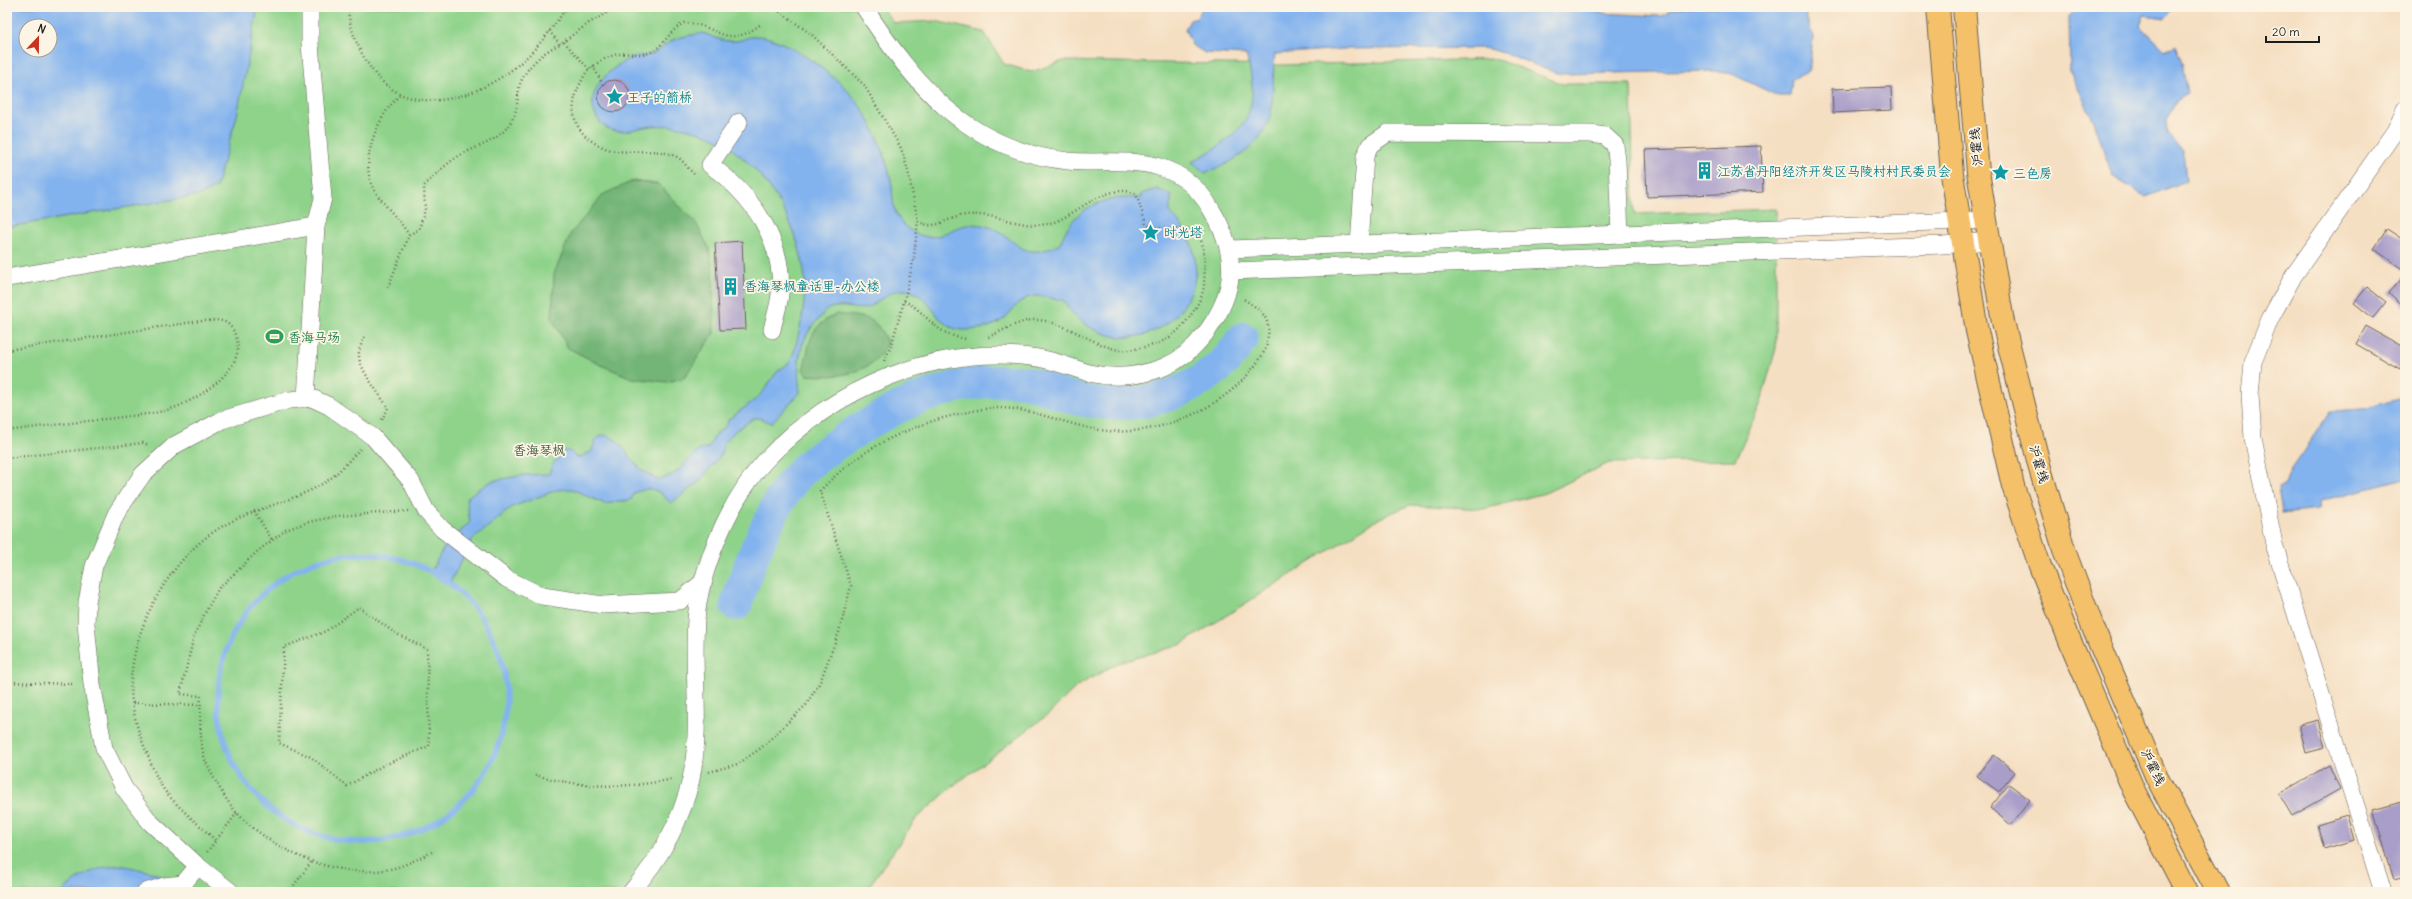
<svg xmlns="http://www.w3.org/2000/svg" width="2412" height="899" viewBox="0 0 2412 899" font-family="Delius,'LXGW WenKai TC',sans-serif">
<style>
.green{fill:#8fd38b;stroke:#567854;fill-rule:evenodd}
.forest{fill:#73b577;stroke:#48684a}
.water{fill:#83b3ee;stroke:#506885;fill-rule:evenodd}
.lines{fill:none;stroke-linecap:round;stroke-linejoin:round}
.stream{stroke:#83b3ee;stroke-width:5.5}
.river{stroke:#83b3ee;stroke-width:32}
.building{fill:#a99ec9}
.minor-casing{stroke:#686056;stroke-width:18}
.highway-casing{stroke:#686056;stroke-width:24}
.path{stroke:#686056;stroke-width:2.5;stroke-dasharray:1 3;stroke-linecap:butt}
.minor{stroke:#fff;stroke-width:17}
.highway{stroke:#f4c16a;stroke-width:22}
.labels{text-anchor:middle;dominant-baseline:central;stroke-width:3.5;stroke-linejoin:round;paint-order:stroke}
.culture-label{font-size:13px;fill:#0d838f;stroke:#fcf5e5;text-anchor:start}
.street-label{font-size:13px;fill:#1c1c1c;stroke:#fcf5e5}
.leisure-label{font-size:13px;fill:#27864d;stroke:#fcf5e5;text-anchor:start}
.park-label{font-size:13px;fill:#445c43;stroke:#fcf5e5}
</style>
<rect width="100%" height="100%" fill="#fcf5e5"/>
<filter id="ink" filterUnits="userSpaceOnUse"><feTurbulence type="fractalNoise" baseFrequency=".025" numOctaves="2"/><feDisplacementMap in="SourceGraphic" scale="8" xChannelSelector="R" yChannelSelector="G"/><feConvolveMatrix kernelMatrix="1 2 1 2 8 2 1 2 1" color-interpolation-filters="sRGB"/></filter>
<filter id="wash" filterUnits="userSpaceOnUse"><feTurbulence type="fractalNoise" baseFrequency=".012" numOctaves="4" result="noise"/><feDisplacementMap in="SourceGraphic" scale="16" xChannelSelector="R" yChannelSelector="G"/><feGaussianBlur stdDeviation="0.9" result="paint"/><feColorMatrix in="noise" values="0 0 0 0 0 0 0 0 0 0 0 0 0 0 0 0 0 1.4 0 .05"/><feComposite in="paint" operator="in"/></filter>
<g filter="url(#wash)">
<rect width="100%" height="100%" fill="#f5dfc2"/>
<path class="green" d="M 7,7 L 881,7 L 894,23 L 935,21 L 984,32 L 1004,64 L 1031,72 L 1063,61 L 1281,65 L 1495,59 L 1563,84 L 1631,84 L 1634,214 L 1776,209 L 1776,348 L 1760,405 L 1735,460 L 1609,463 L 1545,493 L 1484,509 L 1410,505 L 1380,518 L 1180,645 L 1118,663 L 1077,686 L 1050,713 L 952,787 L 916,819 L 865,892 L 7,892 ZM 26,26 L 50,26 L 50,50 L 26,50 Z"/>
<g class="forest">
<path d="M 633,181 L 658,184 L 696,223 L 709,248 L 713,271 L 714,333 L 684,378 L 667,382 L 632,378 L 603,366 L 568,348 L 552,319 L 554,274 L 571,233 L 604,194 Z"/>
<path d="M 837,314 C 865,318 876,314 887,343 C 874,375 837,378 807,375 L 803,370 C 811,343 807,327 837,314 Z"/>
</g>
<g class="water">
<path d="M 7,7 L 258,7 L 237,116 L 216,187 L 201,195 L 7,227 ZM 26,26 L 50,26 L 50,50 L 26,50 Z"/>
<path d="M 1203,7 L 1574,7 L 1601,13 L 1662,16 L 1671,10 L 1687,7 L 1803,7 L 1813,37 L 1809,72 L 1792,79 L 1790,96 L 1778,96 L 1732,74 L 1713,71 L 1561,74 C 1534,67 1510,52 1483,48 L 1342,49 L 1275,54 C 1272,73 1275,110 1267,125 C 1255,150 1230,164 1205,173 L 1192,162 C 1242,134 1264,116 1246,55 L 1205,53 L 1192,45 L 1185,29 L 1190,20 L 1197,18 Z"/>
<path d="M 2081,7 L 2176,7 L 2165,18 L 2144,15 L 2140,26 L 2164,50 L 2175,46 L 2182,63 L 2187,94 L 2175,102 L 2166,121 L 2167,134 L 2183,150 L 2186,181 L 2146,197 L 2112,176 L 2094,121 L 2070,72 L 2069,15 Z"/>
<path d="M 703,33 C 716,38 727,44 741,40 C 745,39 751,36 755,36 C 782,36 819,65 839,82 C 867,107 883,144 891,180 C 893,190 892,203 896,213 C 901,224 911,233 923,236 C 945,242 955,218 986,226 C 1018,235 1017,265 1060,244 C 1073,206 1104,196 1141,198 L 1141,194 L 1157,189 L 1172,196 L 1169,212 C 1241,277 1153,379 1078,319 C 1072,314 1067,306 1063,300 C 1052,301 1042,293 1030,297 C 1019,300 1013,310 1005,318 C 994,328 976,330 962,330 C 936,328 934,300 913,292 C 893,284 883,301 867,308 C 858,311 841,303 828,309 C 825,311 822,315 820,318 C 797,340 797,364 800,393 L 771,423 L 760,418 L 754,418 L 735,431 L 724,443 L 721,455 L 698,483 L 671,503 C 657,490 653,485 634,493 L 631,500 L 605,504 L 572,489 L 557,490 L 512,507 L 472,540 L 450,583 L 431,571 L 445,546 L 470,522 L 466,499 L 474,492 L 492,481 L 524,475 L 549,474 L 552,465 L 565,450 L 571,452 L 576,457 L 581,457 L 592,451 L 595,440 L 602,435 C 618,436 625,451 635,463 C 641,470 649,475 658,480 C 663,478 668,477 673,474 C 686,467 693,448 708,448 L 716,434 L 727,425 L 728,420 C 738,412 749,405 758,397 C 766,390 770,380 777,372 C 781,368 789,365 791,360 C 799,340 806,301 805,280 C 800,224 765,166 716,139 C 697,129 673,124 652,126 C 639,127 622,135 609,129 C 601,126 594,115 593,107 C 590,85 613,66 631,58 C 636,55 643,57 649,55 C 658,52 664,45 673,40 C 681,36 694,35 703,33 Z"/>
<path d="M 2405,397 L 2405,479 L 2320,501 L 2319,509 L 2282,513 L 2278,488 L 2285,484 L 2291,468 L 2331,411 L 2363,409 Z"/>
<path d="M 121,865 L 155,873 L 168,881 L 142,887 L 133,892 L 62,892 C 79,875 97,867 121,865 Z"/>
</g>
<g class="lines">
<circle class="stream" cx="362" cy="698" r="144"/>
<path class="river" d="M 736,605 C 749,563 765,521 790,485 C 803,467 823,453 841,441 C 894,405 950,379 1014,381 C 1035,381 1056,394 1076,399 C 1138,414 1208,394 1243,338"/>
</g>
<g id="blocks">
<g class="building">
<circle cx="614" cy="96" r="16"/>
<path d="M 1891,87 L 1892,110 L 1833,113 L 1832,89 Z"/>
<path d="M 1761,146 L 1763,192 L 1647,197 L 1645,150 Z"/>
<path d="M 2387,229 L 2405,241 L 2405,271 L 2374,249 Z"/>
<path d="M 742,241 L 746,329 L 720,330 L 715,243 Z"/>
<path d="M 2405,275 L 2405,307 L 2389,293 Z"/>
<path d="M 2367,287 L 2386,302 L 2373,318 L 2354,303 Z"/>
<path d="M 2366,326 L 2405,348 L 2405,361 L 2400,369 L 2356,344 Z"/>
<path d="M 2318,720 L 2325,748 L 2306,753 L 2299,725 Z"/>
<path d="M 1994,755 L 2015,772 L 1999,792 L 1977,776 Z"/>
<path d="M 2329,765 L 2340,789 L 2292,816 L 2279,794 Z"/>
<path d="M 2009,784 L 2030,800 L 2011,825 L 1990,808 Z"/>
<path d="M 2405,801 L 2405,877 L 2394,880 L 2373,810 Z"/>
<path d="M 2347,815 L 2354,840 L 2324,849 L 2317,824 Z"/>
</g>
</g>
</g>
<g filter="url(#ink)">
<use href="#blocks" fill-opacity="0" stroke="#686056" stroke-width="1"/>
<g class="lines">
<defs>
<g id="minor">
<path d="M 739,122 L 710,165 C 751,194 785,241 780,294 C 779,306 774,319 772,330"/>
<path d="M 1359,245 L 1365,156 L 1370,145 L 1388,133 L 1591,134 L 1605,136 L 1615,145 L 1617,160 L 1620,235"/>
<path d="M 1230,249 L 1986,220"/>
<path d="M 1231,271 L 1943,245 L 1989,241"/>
<path d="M 7,278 L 316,226"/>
<path d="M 306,399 L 316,226 L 323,198 L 310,44 L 310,7"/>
<path d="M 145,892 L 164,886 L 183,884 L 198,866"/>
<path d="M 231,892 L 198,866 L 150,822 L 124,788 L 104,748 L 92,684 L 86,624 L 87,602 L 94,566 L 116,514 L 131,491 L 143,474 L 175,445 L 222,420 L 289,400 L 312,398 L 329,406 L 373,437 L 411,481 L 426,511 L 442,529 L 507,579 L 542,596 L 603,605 L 680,601 L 704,581"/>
<path d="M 631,892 C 660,859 681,823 691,779 C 702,726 692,673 696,620 C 700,569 730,499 765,461 C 833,388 937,343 1038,358 C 1056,361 1072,368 1089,373 C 1114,379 1141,376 1164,367 C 1181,360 1193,349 1205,334 C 1237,292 1239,254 1211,209 C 1199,188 1182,174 1159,167 C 1130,158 1099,164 1068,161 C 968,150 915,86 864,7"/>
<path d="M 2383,892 L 2274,544 L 2253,438 L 2250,395 L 2253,362 L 2270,319 L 2294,275 L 2395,131 L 2405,109"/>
</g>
<g id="highway">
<path d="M 1938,7 L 1952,174 L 1977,331 L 2013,486 L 2040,566 L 2070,641 L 2134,791 L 2187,892"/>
<path d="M 1964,7 L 1978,172 L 2003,322 L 2041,472 L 2065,553 L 2094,630 L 2157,778 L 2218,892"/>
</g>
</defs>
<use href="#minor" class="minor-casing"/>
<use href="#highway" class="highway-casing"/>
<g class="path">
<path d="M 348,7 C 349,29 360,54 373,71 C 413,126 490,94 529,55 C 543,41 556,23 567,7"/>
<path d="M 773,7 L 811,34 L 864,85 L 901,148 L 908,171 L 918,221 L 914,257 L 905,298 L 891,346 L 884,361"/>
<path d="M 549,31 L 560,44 L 589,23 L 617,7"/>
<path d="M 564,42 L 589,69"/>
<path d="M 593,66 L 603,85"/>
<path d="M 694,174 C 688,169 684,161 677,157 C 654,145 628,157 605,148 C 575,136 566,112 580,84 C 583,79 585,72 590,69 C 598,62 609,55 620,54 C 630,52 643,57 653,51 C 665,44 671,29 684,23 C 717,23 725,52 761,24"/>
<path d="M 918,221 C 933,230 940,222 954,218 C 961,215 971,214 979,215 C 1007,216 1030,233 1059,220 C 1082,209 1110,182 1136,194 L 1146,224 L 1153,228 L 1194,229 C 1207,243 1205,266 1204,284 C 1203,299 1193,313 1184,324 C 1175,335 1163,343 1149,346 C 1140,348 1128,351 1119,350 C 1093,345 1064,321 1037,320 C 1021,319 1001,332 986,338"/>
<path d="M 409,235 L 419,229 L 425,210 L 424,186 C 436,174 448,162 462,154 C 480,145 499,141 510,123 C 518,111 517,101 519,88 C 523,69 544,51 560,44"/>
<path d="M 388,287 L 409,235 C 400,220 377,198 372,186 C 360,157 379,114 400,95"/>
<path d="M 904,301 C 930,313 929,333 967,339"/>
<path d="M 364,337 C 362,343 358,351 359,356 C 360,371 380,394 388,408 L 381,422"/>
<path d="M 7,350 L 200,321 C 219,320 229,317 236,337 C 247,367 205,394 181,405 C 162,414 136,415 115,418 C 79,422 43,426 7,431"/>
<path d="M 7,458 L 143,443 L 149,445"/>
<path d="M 254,511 L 272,540"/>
<path d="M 408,511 L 337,516 L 308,522 L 286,530 L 259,550 L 219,588 L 206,611 L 194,636 L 180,694 L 201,696 C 200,713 199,746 206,762 C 212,776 227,803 238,814 C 276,853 343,883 398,867 C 410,863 422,857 434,851"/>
<path d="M 359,607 L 395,633 L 427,649 L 429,746 L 382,766 L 347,786 L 311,757 L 279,743 L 284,647 L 326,631 Z"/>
<path d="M 7,682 L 74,684"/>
<path d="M 133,703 L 200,705"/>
<path d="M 709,772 L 738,764 L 761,748 L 806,705 L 820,682 L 839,632 L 851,586 L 820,491 C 863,444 922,419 984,409 C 1027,403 1066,427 1108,431 C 1166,436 1239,402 1266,348 C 1267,345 1267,340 1268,336 C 1271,315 1257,308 1242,298"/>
<path d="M 535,775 C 581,788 627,789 673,779"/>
<path d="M 215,840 C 199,824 179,809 165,791 C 157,780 152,766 147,753 C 137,731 130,704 131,680 C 134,626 168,564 212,533 C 247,508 292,504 327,481 C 339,473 350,459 360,449"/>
<path d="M 207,852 L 237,813"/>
<path d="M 289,892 L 312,861"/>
</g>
<use href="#minor" class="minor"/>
<use href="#highway" class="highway"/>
</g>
</g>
<defs>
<symbol id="sight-bare" viewBox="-9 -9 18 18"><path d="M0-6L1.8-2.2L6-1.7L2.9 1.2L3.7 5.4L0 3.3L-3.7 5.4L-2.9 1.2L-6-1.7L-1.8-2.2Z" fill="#0f9aa8" stroke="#fcf5e5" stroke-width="2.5" paint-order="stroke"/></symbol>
<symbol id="building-bare" viewBox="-9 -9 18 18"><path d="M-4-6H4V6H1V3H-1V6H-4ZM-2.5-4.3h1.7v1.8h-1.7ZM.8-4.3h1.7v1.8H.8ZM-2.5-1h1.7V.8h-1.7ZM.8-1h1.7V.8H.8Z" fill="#0f9aa8" stroke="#fcf5e5" stroke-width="2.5" paint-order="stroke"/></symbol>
<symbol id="stadium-bare" viewBox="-9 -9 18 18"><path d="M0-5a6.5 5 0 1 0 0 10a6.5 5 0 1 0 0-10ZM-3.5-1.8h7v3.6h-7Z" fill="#2e9e5b" stroke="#fcf5e5" stroke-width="2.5" paint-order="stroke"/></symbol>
</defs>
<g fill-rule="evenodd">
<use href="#sight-bare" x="602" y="84" width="25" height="25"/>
<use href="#building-bare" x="1692" y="158" width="25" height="25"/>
<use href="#sight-bare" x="1988" y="160" width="25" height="25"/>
<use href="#sight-bare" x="1138" y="220" width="25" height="25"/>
<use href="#building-bare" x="718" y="274" width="25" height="25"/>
<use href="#stadium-bare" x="262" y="324" width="25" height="25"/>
</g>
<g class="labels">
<g class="culture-label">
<text x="627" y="97">王子的箭桥</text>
<text x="1717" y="171">江苏省丹阳经济开发区马陵村村民委员会</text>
<text x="2013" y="173">三色房</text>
<text x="1164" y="232">时光塔</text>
<text x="744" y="286">香海琴枫童话里-办公楼</text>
</g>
<g class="street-label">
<text transform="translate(1976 147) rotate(-95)">沪霍线</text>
<text transform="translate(2039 464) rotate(74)">沪霍线</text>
<text transform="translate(2153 767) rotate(65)">沪霍线</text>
</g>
<g class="leisure-label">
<text x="288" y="337">香海马场</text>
</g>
<g class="park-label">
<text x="539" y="450">香海琴枫</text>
</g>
</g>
<rect width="2412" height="899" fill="none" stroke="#fcf5e5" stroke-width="24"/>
<g transform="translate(38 38) rotate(22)"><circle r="19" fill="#fcf5e5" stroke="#a29e95"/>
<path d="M0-3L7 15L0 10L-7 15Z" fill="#c8321e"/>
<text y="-6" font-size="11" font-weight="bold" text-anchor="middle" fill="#1c1c1c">N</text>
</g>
<path d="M2266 36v6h53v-6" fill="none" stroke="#1c1c1c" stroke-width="2"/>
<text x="2272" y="36" font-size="12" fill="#1c1c1c" stroke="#fcf5e5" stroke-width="3" paint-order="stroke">20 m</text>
</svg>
